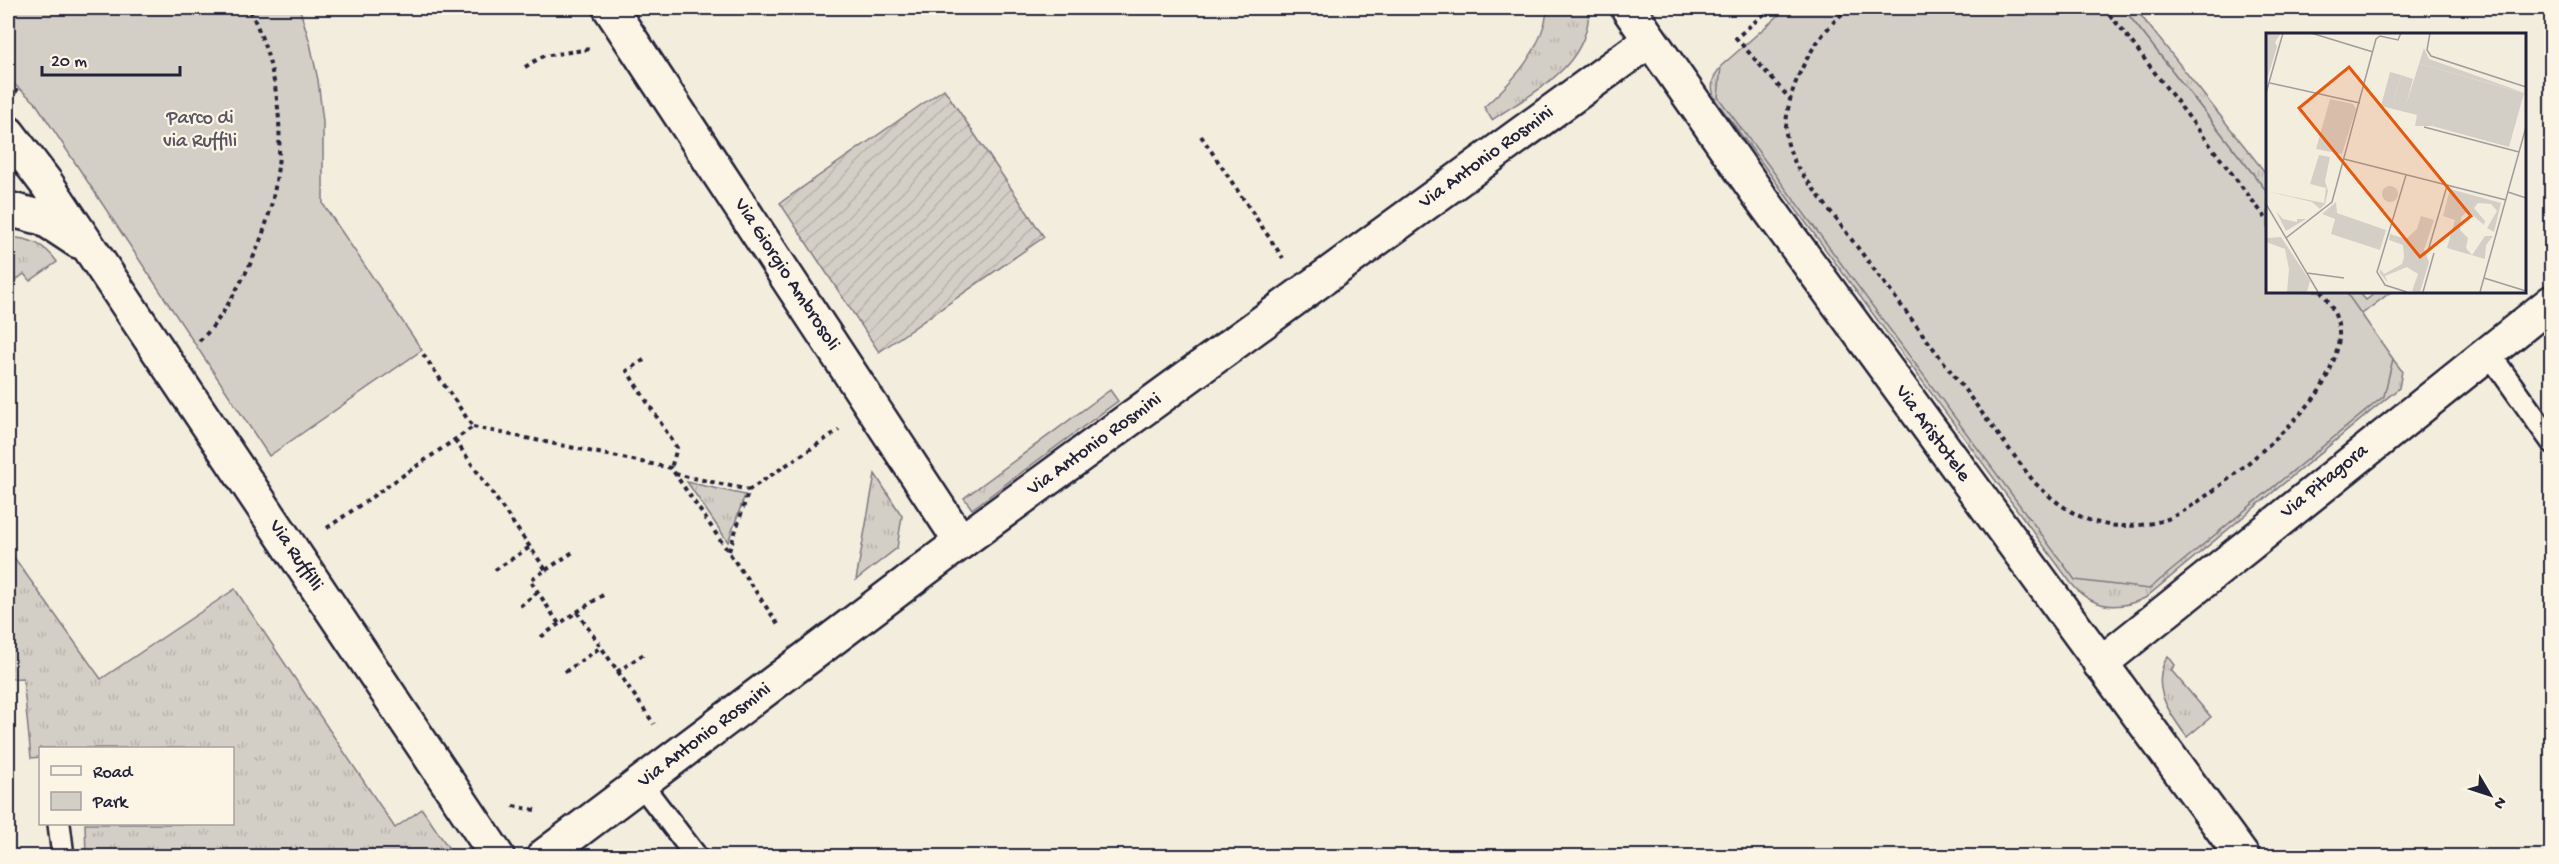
<svg xmlns="http://www.w3.org/2000/svg" width="2559" height="864" viewBox="0 0 2559 864" font-family="'Gochi Hand',sans-serif">
<style>
.grass{fill:url(#grass-tufts);stroke:#7b7880;stroke-width:1.5}
.park{fill:#d4cfc6;stroke:#7b7880;stroke-width:1.5}
.garden{fill:url(#garden-furrows);stroke:#7b7880;stroke-width:1.5}
.lines{fill:none;stroke-linecap:round;stroke-linejoin:round}
.lane-casing{stroke:#22223b;stroke-width:26}
.street-casing{stroke:#22223b;stroke-width:38}
.path{stroke:#22223b;stroke-width:4;stroke-dasharray:4.5 4.5;stroke-linecap:butt}
.lane{stroke:#fcf5e5;stroke-width:21}
.street{stroke:#fcf5e5;stroke-width:33}
.labels{text-anchor:middle;dominant-baseline:central;stroke-width:4.5;stroke-linejoin:round;paint-order:stroke}
.park-label{font-size:20px;fill:#575665;stroke:#fcf5e5}
.street-label{font-size:20px;fill:#22223b;stroke:#fcf5e5}
.inset-road{fill:none;stroke:#9f9c9d;stroke-width:1.5}
.view{fill:#e8590c;fill-opacity:0.15;stroke:#e8590c;stroke-width:3}
.inset-edge{fill:none;stroke:#22223b;stroke-width:3}
</style>
<defs>
<pattern id="grass-tufts" width="24" height="20" patternUnits="userSpaceOnUse" patternTransform="scale(1.5)"><rect width="24" height="20" fill="#d4cfc6"/><path d="M3 7l-1-3M5 7V3M7 7l1-3M15 17l-1-3M17 17v-4M19 17l1-3" fill="none" stroke="#b6b1ab"/></pattern>
<pattern id="garden-furrows" width="10" height="10" patternUnits="userSpaceOnUse" patternTransform="scale(1.5)"><rect width="10" height="10" fill="#d4cfc6"/><path d="M-1 1l2-2M0 10L10 0M9 11l2-2" fill="none" stroke="#b6b1ab"/></pattern>
</defs>
<rect width="100%" height="100%" fill="#f3edde"/>
<filter id="ink" filterUnits="userSpaceOnUse"><feTurbulence type="fractalNoise" baseFrequency=".0167" numOctaves="2"/><feDisplacementMap in="SourceGraphic" scale="12" xChannelSelector="R" yChannelSelector="G"/><feConvolveMatrix kernelMatrix="1 2 1 2 8 2 1 2 1" color-interpolation-filters="sRGB"/></filter>
<g filter="url(#ink)">
<g class="grass">
<path d="M 1548,8 L 1589,8 C 1589,67 1536,90 1492,120 L 1484,107 C 1516,78 1541,52 1548,8 Z"/>
<path d="M 2123,8 L 2135,8 L 2268,176 L 2268,193 Z"/>
<path d="M 1728,60 L 2024,499 L 2348,295 L 2345,291 L 2358,291 L 2366,300 L 2378,291 L 2392,291 L 2362,314 L 2366,324 L 2402,371 L 2399,388 L 2145,598 C 2117,611 2091,608 2071,583 L 1717,102 C 1707,85 1714,72 1728,60 Z"/>
<path d="M 8,237 C 29,238 45,244 57,262 L 30,281 L 24,274 L 8,286 Z"/>
<path d="M 1110,390 L 1118,401 L 972,509 L 964,498 Z"/>
<path d="M 875,474 L 902,516 L 897,548 L 856,580 Z"/>
<path d="M 687,482 L 745,495 L 728,542 Z"/>
<path d="M 8,549 L 101,679 L 235,589 L 395,828 L 422,809 L 454,856 L 86,856 L 85,824 L 232,824 L 232,748 L 40,748 L 40,757 L 31,758 L 23,678 L 8,679 Z"/>
<path d="M 2168,656 L 2175,665 L 2171,670 L 2211,717 L 2187,737 C 2169,713 2149,685 2168,656 Z"/>
</g>
<g class="park">
<path d="M 8,8 L 303,8 L 300,10 L 310,43 L 318,80 L 323,122 L 323,204 L 422,350 L 269,456 L 35,102 L 8,79 Z"/>
<path d="M 1787,8 L 2123,8 L 2268,193 L 2268,291 L 2345,291 L 2393,359 L 2384,396 L 2149,589 L 2075,580 L 1718,97 L 1721,66 Z"/>
</g>
<path class="garden" d="M 944,89 L 1044,237 L 879,352 L 780,203 Z"/>
<g class="lines">
<defs>
<g id="lane">
<path d="M 2488,352 L 2552,442"/>
<path d="M 641,784 L 696,856"/>
<path d="M 59,824 L 63,856"/>
</g>
<g id="street">
<path d="M 610,8 L 961,542"/>
<path d="M 1628,8 L 1761,198 L 2242,856"/>
<path d="M 8,133 L 46,183 L 497,856"/>
<path d="M 8,209 L 43,218 L 78,241"/>
<path d="M 2100,664 L 2552,302"/>
<path d="M 544,856 L 961,542 L 1650,40"/>
</g>
</defs>
<use href="#lane" class="lane-casing"/>
<use href="#street" class="street-casing"/>
<g class="path">
<path d="M 1771,8 L 1736,38 L 1790,99"/>
<path d="M 1849,8 C 1816,34 1788,83 1786,126 C 1785,141 1791,154 1797,167 L 2034,482 C 2059,506 2084,525 2121,526 C 2135,526 2152,524 2165,520 C 2202,507 2301,422 2321,388 C 2329,374 2338,353 2339,337 C 2340,321 2331,303 2321,291"/>
<path d="M 2103,8 L 2120,27 L 2268,221"/>
<path d="M 525,67 L 543,56 L 590,49"/>
<path d="M 8,85 L 18,92"/>
<path d="M 1201,136 L 1283,258"/>
<path d="M 199,341 C 216,326 228,305 239,285 C 289,199 293,97 249,8"/>
<path d="M 644,360 L 627,371 L 677,448 L 671,468"/>
<path d="M 473,427 L 671,468 L 780,627"/>
<path d="M 455,440 L 546,570 L 530,580 L 559,624 L 577,612 L 654,724"/>
<path d="M 675,474 L 749,490"/>
<path d="M 327,528 L 473,427 L 423,354"/>
<path d="M 729,551 L 749,490 L 839,430"/>
<path d="M 495,570 L 530,547"/>
<path d="M 546,570 L 573,552"/>
<path d="M 520,606 L 538,592"/>
<path d="M 577,612 L 603,595"/>
<path d="M 541,637 L 559,624"/>
<path d="M 565,672 L 601,647"/>
<path d="M 617,672 L 644,654"/>
<path d="M 513,806 L 535,810"/>
</g>
<use href="#lane" class="lane"/>
<use href="#street" class="street"/>
</g>
</g>
<g class="labels">
<g class="park-label">
<text x="200" y="119">Parco di<tspan x="200" dy="23">via Ruffili</tspan></text>
</g>
<g class="street-label">
<text transform="translate(1487 158) rotate(-36)">Via Antonio Rosmini</text>
<text transform="translate(786 275) rotate(57)">Via Giorgio Ambrosoli</text>
<text transform="translate(1932 434) rotate(54)">Via Aristotele</text>
<text transform="translate(1095 445) rotate(-36)">Via Antonio Rosmini</text>
<text transform="translate(2325 482) rotate(-39)">Via Pitagora</text>
<text transform="translate(295 556) rotate(56)">Via Ruffilli</text>
<text transform="translate(705 736) rotate(-37)">Via Antonio Rosmini</text>
</g>
</g>
<g transform="translate(2266 33)">
<rect width="260" height="260" fill="#f3edde"/>
<path d="M 158,15 L 163,26 L 259,60 L 154,31 L 174,67 L 166,93 L 149,93 L 151,82 L 115,73 L 124,39 L 135,42 L 128,67 L 139,75 ZM 53,122 L 64,124 L 59,148 L 62,158 L 59,171 L 54,176 L 46,169 L 0,158 L 58,170 L 60,155 L 44,151 ZM 184,156 L 235,170 L 228,199 L 221,195 L 231,178 L 225,171 L 212,170 L 208,175 L 219,188 L 218,192 L 202,178 L 195,184 L 194,197 L 202,205 L 200,215 L 206,222 L 219,203 L 227,203 L 220,212 L 219,226 L 181,215 L 189,187 L 177,183 ZM 10,178 L 17,186 L 31,189 L 31,186 L 40,186 L 20,198 Z" fill="#d4cfc6"/>
<path d="M 0,0 L 15,0 L 9,9 L 11,14 L 0,50 ZM 135,42 L 147,46 L 139,76 L 130,73 L 128,67 ZM 15,204 L 44,248 L 41,259 L 21,259 L 23,236 L 19,216 L 0,209 L 0,205 Z" fill="#d4cfc6"/>
<path d="M 154,31 L 258,60 L 243,114 L 166,93 L 173,67 L 146,59 ZM 64,66 L 87,71 L 90,76 L 76,121 L 50,116 ZM 70,169 L 71,180 L 120,197 L 114,217 L 65,201 L 69,186 L 56,181 ZM 155,183 L 168,187 L 158,217 L 163,229 L 154,259 L 149,259 L 146,258 L 152,241 L 141,234 L 119,243 L 122,250 L 114,240 L 114,236 L 118,241 L 136,231 L 138,224 L 137,212 L 123,207 L 124,201 L 140,206 L 151,196 Z" fill="#d4cfc6"/>
<path d="M116 161a8 8 0 1 1 16 0a8 8 0 1 1-16 0Z" fill="#d4cfc6"/>
<path class="inset-road" d="M 45,0 L 107,19M 164,0 L 161,17 L 165,23 L 260,54M 4,50 L 94,70M 0,60 L 17,0M 158,94 L 253,119M 78,126 L 240,167M 140,142 L 111,239 L 119,252 L 141,259M 242,159 L 260,165M 0,171 L 52,259M 20,205 L 66,169 L 110,6 L 114,3 L 132,7 L 135,0M 162,218 L 181,153M 41,240 L 78,245M 218,245 L 260,258M 157,259 L 168,220M 214,259 L 260,94"/>
<path class="view" d="M 83,34 L 205,183 L 154,224 L 33,75 Z"/>
<rect width="260" height="260" class="inset-edge"/>
</g>
<rect width="2559" height="864" fill="none" stroke="#fcf5e5" stroke-width="30"/>
<rect x="15" y="15" width="2529" height="834" fill="none" stroke="#22223b" stroke-width="2" filter="url(#ink)"/>
<rect x="39" y="747" width="195" height="78" fill="#fcf5e5" stroke="#a5a1a1" stroke-width="1.5"/>
<rect x="51" y="766" width="30" height="9" fill="#fcf5e5" stroke="#a5a1a1" stroke-width="1.5"/>
<text x="93" y="777" font-size="18" fill="#22223b">Road</text>
<rect x="51" y="792" width="30" height="18" fill="#d4cfc6" stroke="#a5a1a1" stroke-width="1.5"/>
<text x="93" y="807" font-size="18" fill="#22223b">Park</text>
<g transform="translate(2490 795) rotate(129)" stroke="#fcf5e5" stroke-width="4.5" paint-order="stroke">
<path d="M0-4.5L10 22L0 15L-10 22Z" fill="#22223b"/>
<text y="-9" font-size="16" font-weight="bold" text-anchor="middle" fill="#22223b">N</text>
</g>
<path d="M42 66v9h138v-9" fill="none" stroke="#22223b" stroke-width="3"/>
<text x="51" y="66" font-size="18" fill="#22223b" stroke="#fcf5e5" stroke-width="4.5" paint-order="stroke">20 m</text>
</svg>
